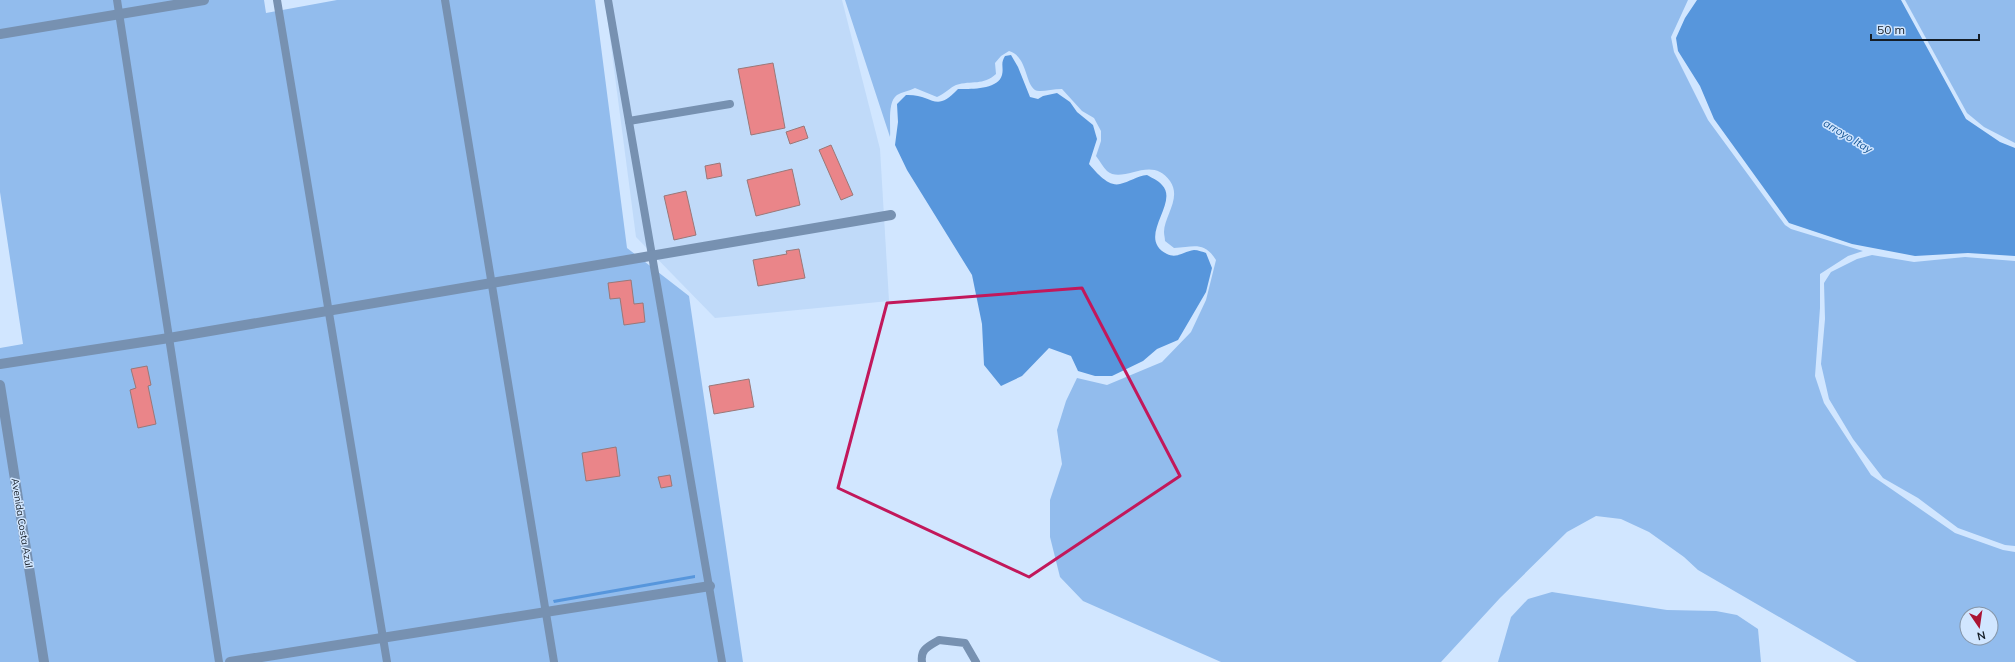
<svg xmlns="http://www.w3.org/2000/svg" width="2015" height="662" viewBox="0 0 2015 662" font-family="Mulish,sans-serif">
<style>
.built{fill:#c0daf9}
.green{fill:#92bced;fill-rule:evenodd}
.water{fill:#5796dc}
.building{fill:#ea8589;stroke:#997879}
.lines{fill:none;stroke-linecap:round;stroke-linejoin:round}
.lane{stroke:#7791b1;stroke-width:8}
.street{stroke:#7791b1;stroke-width:10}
.marked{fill:none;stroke:#c2185b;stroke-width:3;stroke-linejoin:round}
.labels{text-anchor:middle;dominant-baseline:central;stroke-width:3;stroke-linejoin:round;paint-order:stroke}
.street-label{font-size:10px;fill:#151d26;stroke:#d1e6ff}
.water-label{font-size:11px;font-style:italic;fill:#115293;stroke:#d1e6ff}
</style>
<rect width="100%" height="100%" fill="#d1e6ff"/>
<path class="built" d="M 605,0 L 842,0 L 880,149 L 889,301 L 715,318 L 636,237 Z"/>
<g class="green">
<path d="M 0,0 L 264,0 L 266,13 L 337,0 L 595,0 L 627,248 L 689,296 L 743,662 L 0,662 L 0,348 L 23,344 L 0,192 Z"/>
<path d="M 845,0 L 1688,0 L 1671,37 L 1674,52 L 1708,120 L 1785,225 L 1791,229 L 1863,251 L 1848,256 L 1820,274 L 1820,308 L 1815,376 L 1824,403 L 1871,475 L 1955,533 L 2003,550 L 2015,552 L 2015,662 L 1857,662 L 1698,570 L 1684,557 L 1649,532 L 1621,519 L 1596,516 L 1567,532 L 1500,598 L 1441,662 L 1221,662 L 1083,601 L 1060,577 L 1050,537 L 1050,500 L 1062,464 L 1057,430 L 1066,401 L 1077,378 L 1107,385 L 1162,362 L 1191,332 L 1206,300 L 1216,260 C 1204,241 1194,247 1174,248 L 1165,241 C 1165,238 1164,235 1164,232 C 1164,216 1182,198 1170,181 C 1151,154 1123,185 1107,171 C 1103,167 1100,161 1096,156 L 1101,141 L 1101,131 L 1094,118 L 1082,111 L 1062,89 C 1054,89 1046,91 1040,91 C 1024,92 1030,57 1009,51 L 1001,56 L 995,63 L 996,74 C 983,86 972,80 956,85 C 951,87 944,94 937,97 L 915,88 C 909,91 902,92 897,95 C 887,102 891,126 890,137 ZM 1967,614 L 1991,614 L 1991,638 L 1967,638 Z"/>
<path d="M 1905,0 L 2015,0 L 2015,143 L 1984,127 L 1967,113 Z"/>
<path d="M 1872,255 L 1914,262 L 1965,257 L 2015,261 L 2015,546 L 2005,545 L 1958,528 L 1918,498 L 1883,478 L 1853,439 L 1829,399 L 1821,364 L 1825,319 L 1824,283 L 1831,272 L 1857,259 Z"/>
<path d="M 1552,592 L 1667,610 L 1716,611 L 1737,615 L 1758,629 L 1761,662 L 1498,662 L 1511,617 L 1528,599 Z"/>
</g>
<g class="water">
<path d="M 1697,0 L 1901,0 L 1966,119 L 2000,142 L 2015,148 L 2015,256 L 1968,253 L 1915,256 L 1852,244 L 1789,223 L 1714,119 L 1700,86 L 1678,51 L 1676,38 L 1685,18 Z"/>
<path d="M 1011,55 L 1018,67 L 1030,97 L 1038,99 L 1043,96 L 1057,93 L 1070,102 L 1077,112 L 1093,125 L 1097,139 L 1089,164 C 1096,172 1108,187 1120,184 C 1129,182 1137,176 1147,175 C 1152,178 1158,180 1162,185 C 1180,203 1135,238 1167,254 C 1177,259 1185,251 1194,250 C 1198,250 1203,252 1206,253 L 1212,268 L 1206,292 L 1178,340 L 1157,349 L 1143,361 L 1112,376 L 1095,376 L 1078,371 L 1071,356 L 1049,348 L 1022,376 L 1001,386 L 984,365 L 982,324 L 972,275 L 907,170 L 895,145 L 898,122 L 897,104 L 906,95 C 933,94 935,114 958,89 C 970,89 998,90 1002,75 C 1004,67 1000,64 1005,56 Z"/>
<path d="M 695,575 L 695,578 L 554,603 L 553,600 Z"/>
</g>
<g class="building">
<path d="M 773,63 L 785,128 L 751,135 L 738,69 Z"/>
<path d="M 804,126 L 808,138 L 790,144 L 786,132 Z"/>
<path d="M 831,145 L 853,195 L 841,200 L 819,150 Z"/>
<path d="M 720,163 L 722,176 L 707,179 L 705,166 Z"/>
<path d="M 792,169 L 800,205 L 756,216 L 747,180 Z"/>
<path d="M 686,191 L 696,235 L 674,240 L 664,196 Z"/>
<path d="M 799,249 L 805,278 L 758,286 L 753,260 L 787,254 L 786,251 Z"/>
<path d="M 631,280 L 634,304 L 643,303 L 645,322 L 624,325 L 620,298 L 610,299 L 608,283 Z"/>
<path d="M 147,366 L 151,385 L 148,386 L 156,424 L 138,428 L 130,390 L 136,388 L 131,369 Z"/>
<path d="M 749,379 L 754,407 L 714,414 L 709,386 Z"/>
<path d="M 616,447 L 620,476 L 586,481 L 582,453 Z"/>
<path d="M 670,475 L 672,486 L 661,488 L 658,477 Z"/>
</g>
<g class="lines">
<g class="lane">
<path d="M 117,0 L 219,662"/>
<path d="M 277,0 L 387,662"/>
<path d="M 445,0 L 554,662"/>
<path d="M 608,0 L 722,662"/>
<path d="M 629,121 L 730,104"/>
<path d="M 922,662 C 920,649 929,646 939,640 L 965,643 L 976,662"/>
</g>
<g class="street">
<path d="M 0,34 L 204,0"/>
<path d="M 0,364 L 169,338 L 891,215"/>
<path d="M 0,385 L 44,662"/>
<path d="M 230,662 L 710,586"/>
</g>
</g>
<path class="marked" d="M 1082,288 L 1180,476 L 1029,577 L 838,488 L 887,303 Z"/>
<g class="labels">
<g class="street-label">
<text transform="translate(22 523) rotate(81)">Avenida Costa Azúl</text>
</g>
<g class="water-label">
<text transform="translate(1848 136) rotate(31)">arroyo Itay</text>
</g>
</g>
<g transform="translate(1979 626) rotate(167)"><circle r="19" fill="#d1e6ff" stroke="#8696a8"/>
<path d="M0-3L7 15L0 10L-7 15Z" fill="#aa1434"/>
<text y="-6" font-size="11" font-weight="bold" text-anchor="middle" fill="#151d26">N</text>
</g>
<path d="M1871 34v6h108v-6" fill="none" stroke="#151d26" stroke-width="2"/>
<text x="1877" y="34" font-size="12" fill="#151d26" stroke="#d1e6ff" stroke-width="3" paint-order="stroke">50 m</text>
</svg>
